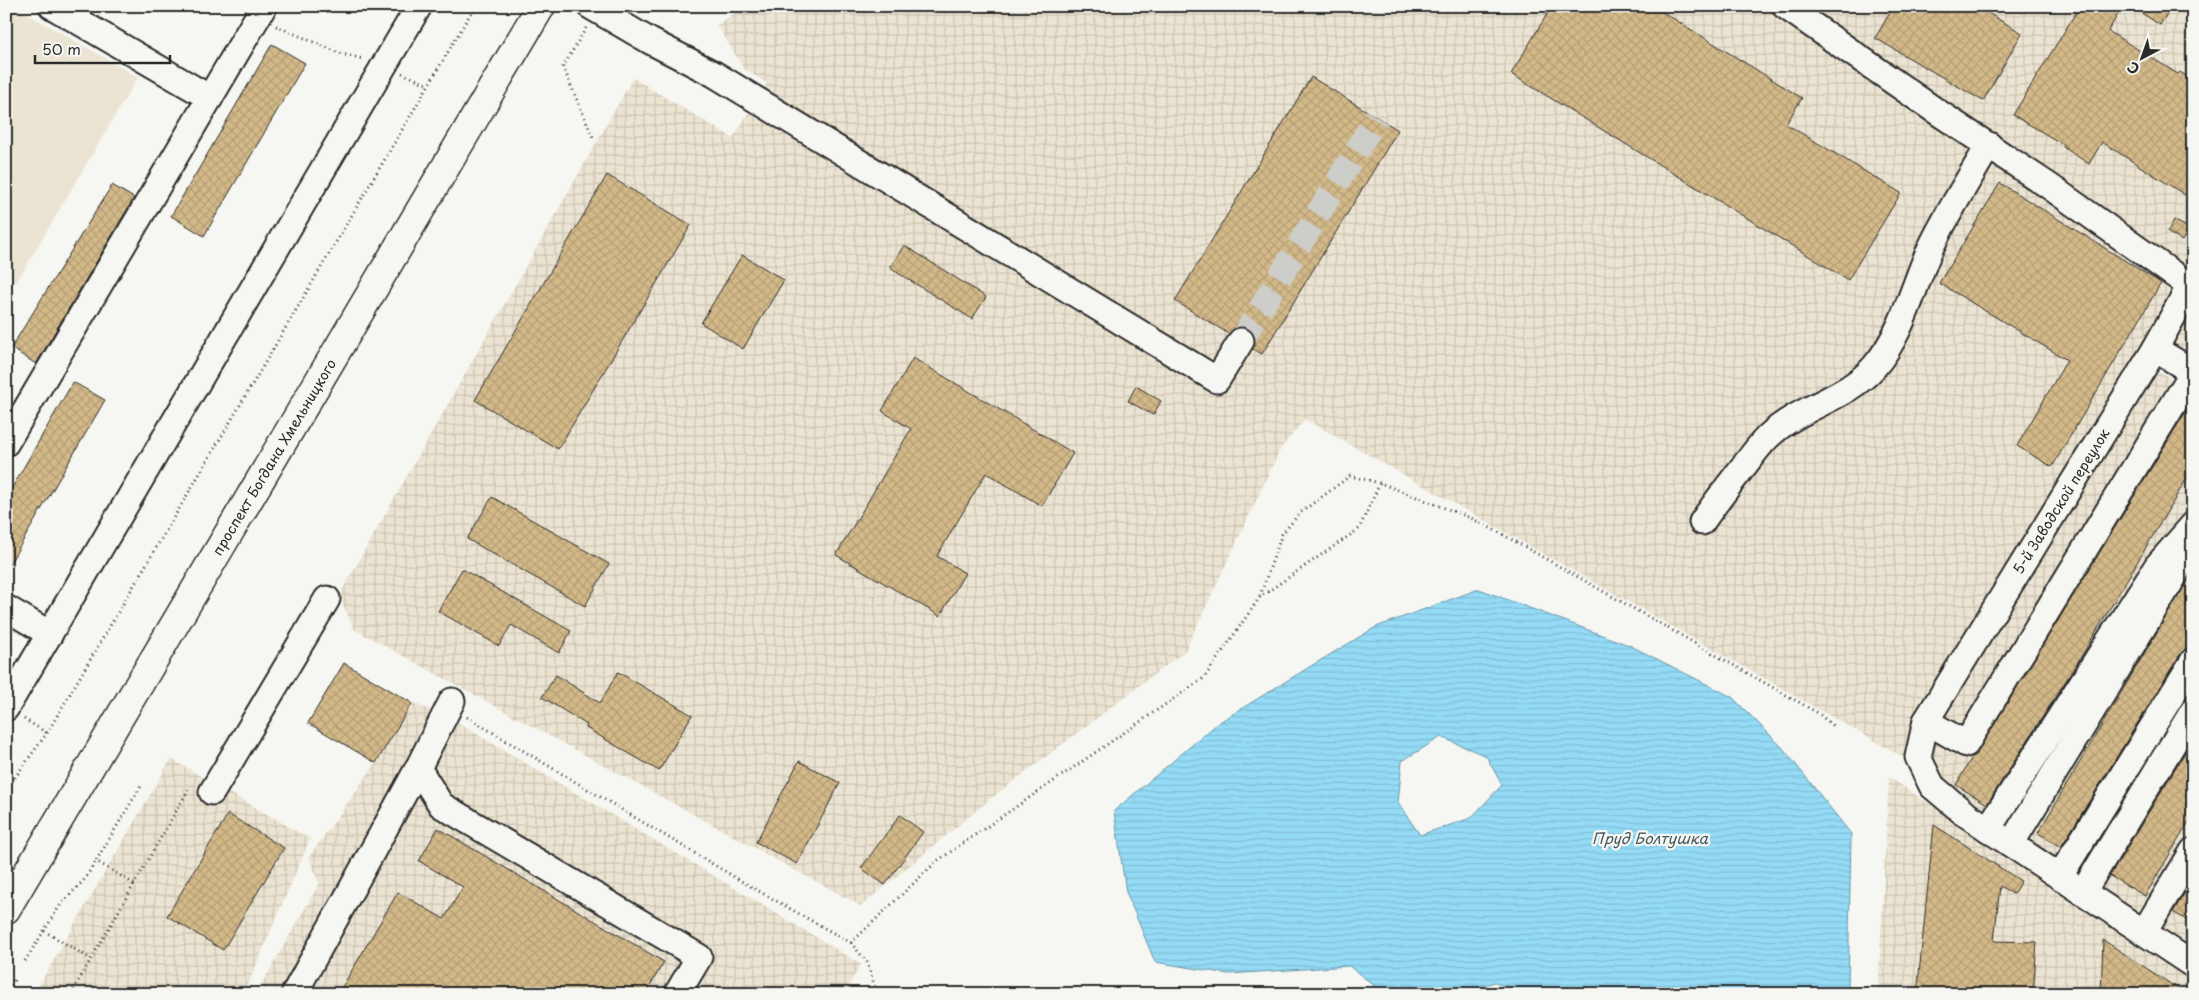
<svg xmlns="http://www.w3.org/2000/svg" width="2199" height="1000" viewBox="0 0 2199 1000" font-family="'Playpen Sans',sans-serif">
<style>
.built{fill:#ece4d2}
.industrial{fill:url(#industrial-grid)}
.water{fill:url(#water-rules);stroke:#6a95a5;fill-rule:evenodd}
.building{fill:url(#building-cross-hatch);stroke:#2b2b2b}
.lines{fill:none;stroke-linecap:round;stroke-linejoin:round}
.minor-tunnel{stroke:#cdcdca;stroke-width:25;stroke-dasharray:25 12;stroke-linecap:butt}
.minor-casing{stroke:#2b2b2b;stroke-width:29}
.major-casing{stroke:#2b2b2b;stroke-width:31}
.path{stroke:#2b2b2b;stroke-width:3;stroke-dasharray:1 4;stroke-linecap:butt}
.minor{stroke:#f6f6f2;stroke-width:25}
.major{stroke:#f6f6f2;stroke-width:28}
.labels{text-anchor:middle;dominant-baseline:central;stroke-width:4.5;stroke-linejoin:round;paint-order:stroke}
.street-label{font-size:14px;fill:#2b2b2b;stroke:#f6f6f2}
.water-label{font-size:15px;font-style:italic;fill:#45575e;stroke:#f6f6f2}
</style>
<defs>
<pattern id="industrial-grid" width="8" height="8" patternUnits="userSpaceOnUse" patternTransform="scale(1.25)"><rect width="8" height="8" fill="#ece4d2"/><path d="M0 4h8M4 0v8" fill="none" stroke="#cbc4b4"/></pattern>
<pattern id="water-rules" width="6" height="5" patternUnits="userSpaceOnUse" patternTransform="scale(1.25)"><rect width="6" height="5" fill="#94dbf6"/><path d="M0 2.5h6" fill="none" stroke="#80bcd3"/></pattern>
<pattern id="building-cross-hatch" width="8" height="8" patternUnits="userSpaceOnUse" patternTransform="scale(1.25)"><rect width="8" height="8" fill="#d3b989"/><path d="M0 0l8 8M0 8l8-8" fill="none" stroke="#b59f76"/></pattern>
</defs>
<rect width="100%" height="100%" fill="#f6f6f2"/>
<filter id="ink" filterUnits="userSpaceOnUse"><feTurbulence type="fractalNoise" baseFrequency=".02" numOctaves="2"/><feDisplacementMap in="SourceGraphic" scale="10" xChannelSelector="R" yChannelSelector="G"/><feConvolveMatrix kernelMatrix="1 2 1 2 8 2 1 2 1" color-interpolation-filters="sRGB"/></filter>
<g filter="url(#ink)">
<path class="built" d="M 6,6 L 14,6 L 138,77 L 16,283 L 6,278 Z"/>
<g class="industrial">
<path d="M 745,6 L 2193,6 L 2193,382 L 2148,356 L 1903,757 L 1305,419 L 1281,448 L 1185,651 L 989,800 L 861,906 L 354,629 L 339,596 L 633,78 L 733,138 L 767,83 L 744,69 L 717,25 Z"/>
<path d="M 2150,366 L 2193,391 L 2193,955 L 1944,785 L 1929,757 L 1935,727 Z"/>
<path d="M 412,703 L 445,715 L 861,964 L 844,994 L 256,994 L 319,884 L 309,857 L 376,763 Z"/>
<path d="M 171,759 L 310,839 L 244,994 L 34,994 Z"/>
<path d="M 1889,777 L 2193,980 L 2193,994 L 1878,994 Z"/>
</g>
<path class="water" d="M 1479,589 L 1631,646 L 1732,697 L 1782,747 L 1851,834 L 1848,990 L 1846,994 L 1520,994 L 1495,982 L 1457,994 L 1385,994 L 1349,966 L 1229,974 L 1155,962 L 1126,892 L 1114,811 L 1218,723 L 1311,666 L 1376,627 ZM 1441,737 L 1486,756 L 1502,785 L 1471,818 L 1420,835 L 1398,803 L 1402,761 Z"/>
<g class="building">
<path d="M 1552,6 L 1653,6 L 1802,98 L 1786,124 L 1901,193 L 1848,280 L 1511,74 Z"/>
<path d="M 1894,6 L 1976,6 L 2022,33 L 1983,101 L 1875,38 Z"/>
<path d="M 2080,6 L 2123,6 L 2108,31 L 2178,74 L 2180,72 L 2193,80 L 2193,183 L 2185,195 L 2102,142 L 2089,164 L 2063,147 L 2064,145 L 2013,115 Z"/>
<path d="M 2131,6 L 2172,6 L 2160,25 Z"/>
<path d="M 272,44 L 305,63 L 204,236 L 171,216 Z"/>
<path d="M 1311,77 L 1398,130 L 1262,354 L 1253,349 L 1255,341 L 1253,334 L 1249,329 L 1241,327 L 1234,329 L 1229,334 L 1175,301 Z"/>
<path d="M 607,175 L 691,225 L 558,449 L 475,400 Z"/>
<path d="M 2000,183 L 2161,283 L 2052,467 L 2017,446 L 2067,360 L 1939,283 Z"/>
<path d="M 112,185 L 134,198 L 36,364 L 11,348 Z"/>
<path d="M 2174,220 L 2190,229 L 2182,241 L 2167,232 Z"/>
<path d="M 904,245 L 986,297 L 972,319 L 890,268 Z"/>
<path d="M 742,255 L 784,280 L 743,349 L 701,323 Z"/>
<path d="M 913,358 L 1073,453 L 1042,506 L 986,473 L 937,556 L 965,573 L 940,616 L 836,555 L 911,429 L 882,411 Z"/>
<path d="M 73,382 L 105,400 L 6,570 L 6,498 Z"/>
<path d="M 1136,386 L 1161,401 L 1153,415 L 1128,401 Z"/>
<path d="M 2191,403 L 2193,404 L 2193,468 L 2084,652 L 1987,804 L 1956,785 L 1972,757 L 1978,751 Z"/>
<path d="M 492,497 L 609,564 L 585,606 L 467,539 Z"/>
<path d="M 462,569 L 571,631 L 559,653 L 511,625 L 499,646 L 438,611 Z"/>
<path d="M 2193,571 L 2193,642 L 2189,648 L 2181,653 L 2061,847 L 2038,833 Z"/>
<path d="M 344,663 L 412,703 L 376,763 L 308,723 Z"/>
<path d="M 618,672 L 692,715 L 659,771 L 586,728 L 587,725 L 542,697 L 556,675 L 600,703 Z"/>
<path d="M 2193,739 L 2193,815 L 2145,896 L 2110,876 Z"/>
<path d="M 799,761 L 840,783 L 797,864 L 756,842 Z"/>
<path d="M 228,814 L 284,848 L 223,950 L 167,916 Z"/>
<path d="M 900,815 L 923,832 L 885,885 L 861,868 Z"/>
<path d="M 1934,825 L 2021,881 L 2013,894 L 2000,886 L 1994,941 L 2037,942 L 2033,994 L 1917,994 Z"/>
<path d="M 438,828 L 664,962 L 645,994 L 338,994 L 398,892 L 444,919 L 463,887 L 419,861 Z"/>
<path d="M 2193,879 L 2193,924 L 2173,912 Z"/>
<path d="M 2103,940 L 2186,994 L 2101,994 Z"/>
</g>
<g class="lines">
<path class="minor-tunnel" d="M 1241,341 L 1377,117"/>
<defs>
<g id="minor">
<path d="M 52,6 L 210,98"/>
<path d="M 590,6 L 650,41 L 714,74 L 1217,380 L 1241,341"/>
<path d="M 1785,6 L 1933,109 L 2049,186 L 2190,286"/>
<path d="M 2155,349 L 2193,372"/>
<path d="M 2193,372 L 1966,744 L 1926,721 L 1918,757 L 1932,786 L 1964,813 L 2193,965"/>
<path d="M 6,443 L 264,6"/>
<path d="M 1702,522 C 1715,503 1729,485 1743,467 C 1752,456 1761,442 1772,433 C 1803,406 1847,398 1874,367 C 1903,334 1913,286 1931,247 C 1948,212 1969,179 1989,145"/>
<path d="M 6,608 L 50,634"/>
<path d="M 6,708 L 419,6"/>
<path d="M 1926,721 L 2155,349 L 2193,280"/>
<path d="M 418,768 L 441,805 L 699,957 L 677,994"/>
<path d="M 212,792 L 327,599"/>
<path d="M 1988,829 L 2157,566 L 2193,525"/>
<path d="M 2011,844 L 2175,575 L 2192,539"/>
<path d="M 2060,876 L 2193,661"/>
<path d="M 2083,892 L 2193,711"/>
<path d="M 2144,932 L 2193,851"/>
<path d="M 294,994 L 418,768 L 452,701"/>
</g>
<path id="major" d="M 6,909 L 541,6"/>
</defs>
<use href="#minor" class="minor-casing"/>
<use href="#major" class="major-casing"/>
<g class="path">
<path d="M 276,26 L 342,54 L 363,59"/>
<path d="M 586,28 L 563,67 L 593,137"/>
<path d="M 402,73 L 429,85"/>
<path d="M 1260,596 L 1282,534 L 1300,513 L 1350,476 L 1380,483"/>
<path d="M 467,717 L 741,881 L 851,943 L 867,962 L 876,991 L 879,994"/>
<path d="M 24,719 L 47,733"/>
<path d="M 6,790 L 47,733 L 475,6"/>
<path d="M 134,884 L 96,861 L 141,786"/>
<path d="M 44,931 L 91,959"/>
<path d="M 851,943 L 937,861 L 1204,678 L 1260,597 L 1359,529 L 1380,483 L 1471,518 L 1502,534 L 1818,713 L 1834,727"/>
<path d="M 25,961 L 61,904 L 85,879 L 96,861"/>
<path d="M 6,994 L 14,980"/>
<path d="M 71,994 L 190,787"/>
</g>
<use href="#minor" class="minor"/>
<use href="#major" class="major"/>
</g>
</g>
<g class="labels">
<g class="street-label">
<text transform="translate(274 457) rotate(-59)">проспект Богдана Хмельницкого</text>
<text transform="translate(2061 501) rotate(-58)">5-й Заводской переулок</text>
</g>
<g class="water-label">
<text x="1650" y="837">Пруд Болтушка</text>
</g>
</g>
<rect width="2199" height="1000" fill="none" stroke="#f6f6f2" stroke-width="25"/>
<rect x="12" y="12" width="2174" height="975" fill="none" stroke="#2b2b2b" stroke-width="2" filter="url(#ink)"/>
<g transform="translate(2142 58) rotate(221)" stroke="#f6f6f2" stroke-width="4" paint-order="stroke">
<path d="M0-4L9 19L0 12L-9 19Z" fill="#2b2b2b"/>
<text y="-8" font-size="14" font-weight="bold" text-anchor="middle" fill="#2b2b2b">С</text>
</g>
<path d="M35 55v8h135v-8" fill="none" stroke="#2b2b2b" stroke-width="2.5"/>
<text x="42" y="55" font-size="15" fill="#2b2b2b" stroke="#f6f6f2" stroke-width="4" paint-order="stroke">50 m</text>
</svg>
